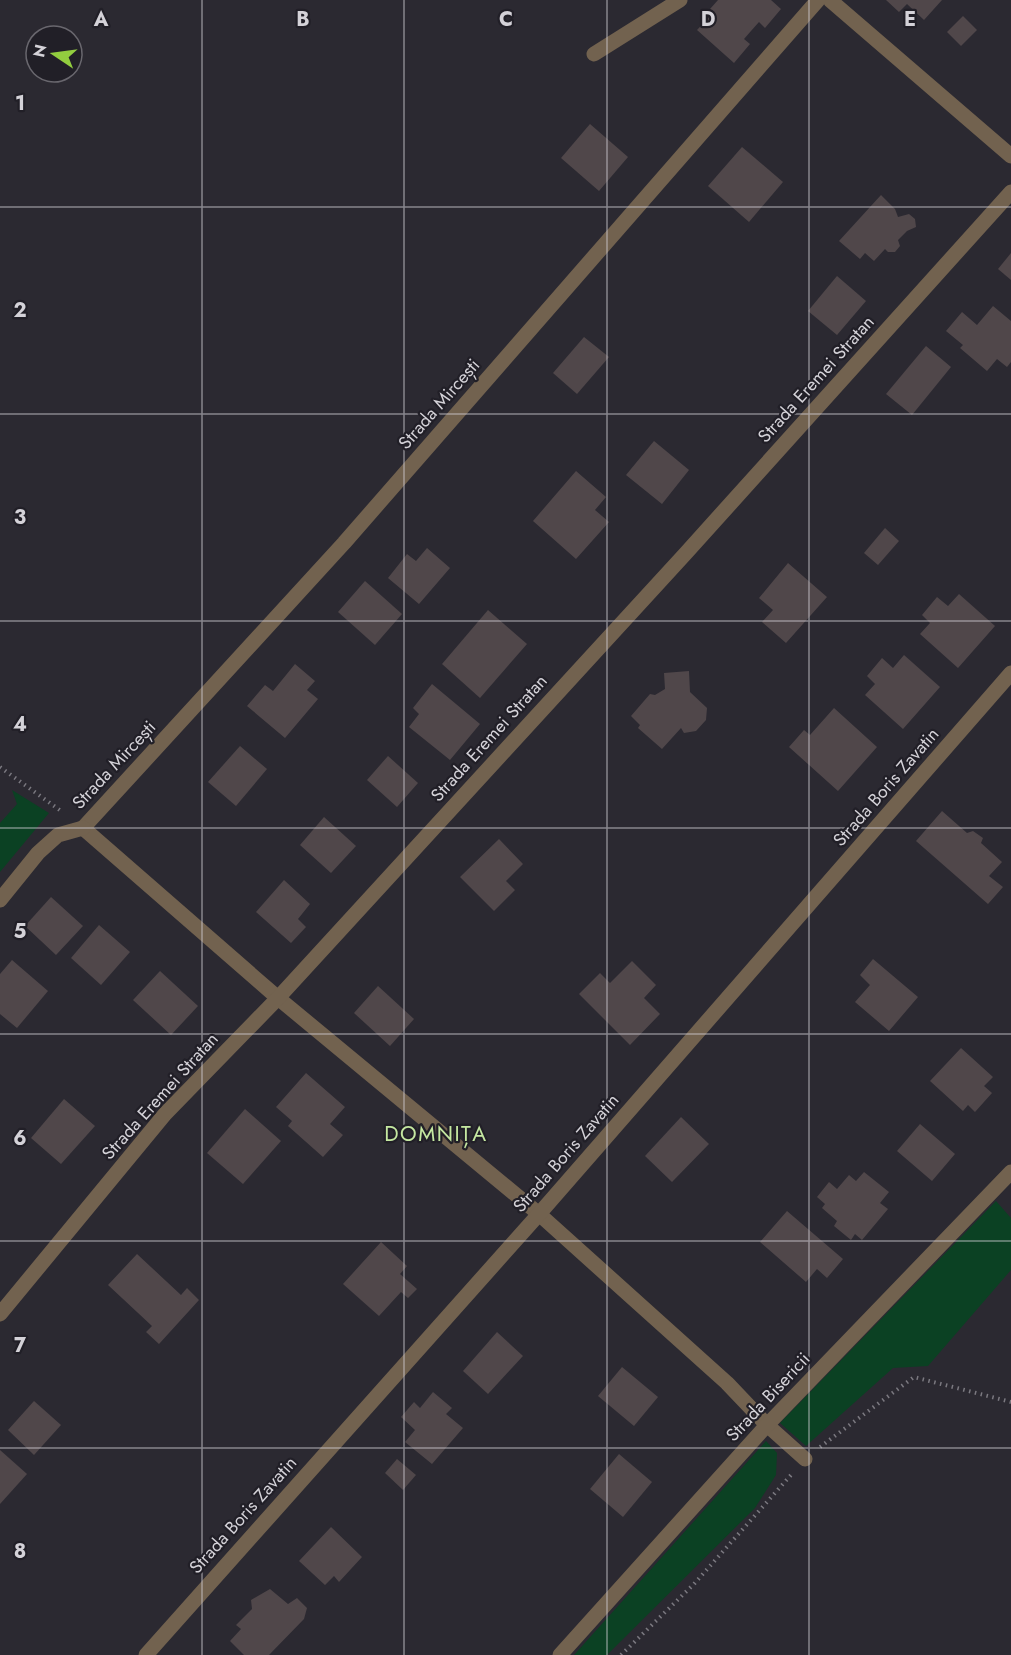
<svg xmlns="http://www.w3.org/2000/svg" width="1011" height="1655" viewBox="0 0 1011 1655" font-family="Jost,sans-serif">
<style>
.green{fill:#0b4123}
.building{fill:#50474a}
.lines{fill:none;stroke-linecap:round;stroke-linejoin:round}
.path{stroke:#7b7980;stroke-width:4;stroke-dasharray:1.5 4.5;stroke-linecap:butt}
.minor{stroke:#72624f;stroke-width:15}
.grid{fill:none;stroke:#d4d2d8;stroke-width:1.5;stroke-opacity:0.55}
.labels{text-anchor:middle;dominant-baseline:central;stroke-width:4.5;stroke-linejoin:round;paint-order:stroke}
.street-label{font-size:18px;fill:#d4d2d8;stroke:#211f27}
.quarter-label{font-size:21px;letter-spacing:1.5px;fill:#c5e8a1;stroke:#211f27}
.grid-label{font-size:20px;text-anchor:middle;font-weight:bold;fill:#d4d2d8;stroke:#211f27;stroke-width:4.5;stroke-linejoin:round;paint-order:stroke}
</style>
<rect width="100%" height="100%" fill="#2b2931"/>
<g class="green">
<path d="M 12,790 L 49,813 L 0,872 L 0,823 L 17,804 Z"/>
<path d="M 996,1201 L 1011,1218 L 1011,1270 L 928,1366 L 893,1368 L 806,1446 L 780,1423 Z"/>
<path d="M 766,1441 L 777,1453 L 776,1475 L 755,1508 L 607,1655 L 574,1655 Z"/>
</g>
<g class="building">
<path d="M 718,0 L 771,0 L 781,9 L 765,28 L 759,22 L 751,31 L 744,39 L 750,44 L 734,63 L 697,30 L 714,12 L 710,9 Z"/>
<path d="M 886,0 L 942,0 L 924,20 L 907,4 L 899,12 Z"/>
<path d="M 963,16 L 977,30 L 961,46 L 947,32 Z"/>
<path d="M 590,124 L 628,157 L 599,191 L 561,158 Z"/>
<path d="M 742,147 L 783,182 L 749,222 L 708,186 Z"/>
<path d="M 881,195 L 895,209 L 898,217 L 909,214 L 915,219 L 916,227 L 907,231 L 898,240 L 900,246 L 895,252 L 888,252 L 885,249 L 874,261 L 865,253 L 860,259 L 839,241 Z"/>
<path d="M 1011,253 L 1011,280 L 998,269 Z"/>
<path d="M 837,276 L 866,301 L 837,335 L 808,311 Z"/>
<path d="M 993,306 L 1011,321 L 1011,362 L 1007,367 L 997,359 L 987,371 L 960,348 L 963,345 L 946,331 L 962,312 L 977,325 Z"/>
<path d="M 584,337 L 609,357 L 577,394 L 553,373 Z"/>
<path d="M 926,346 L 951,367 L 912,415 L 886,394 Z"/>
<path d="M 654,441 L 689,470 L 662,504 L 626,475 Z"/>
<path d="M 576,471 L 606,497 L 595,510 L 609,522 L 576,559 L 533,521 Z"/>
<path d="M 885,528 L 899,541 L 878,565 L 864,553 Z"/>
<path d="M 427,548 L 450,568 L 419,604 L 388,578 L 407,554 L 416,561 Z"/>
<path d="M 788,563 L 827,597 L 786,643 L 762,622 L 773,610 L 759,598 Z"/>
<path d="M 365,581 L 402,614 L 375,645 L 338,612 Z"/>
<path d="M 959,594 L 995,626 L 958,668 L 920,634 L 930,623 L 922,615 L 937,597 L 948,606 Z"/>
<path d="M 488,610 L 527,644 L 480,698 L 442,664 Z"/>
<path d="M 904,655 L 940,687 L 903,729 L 865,695 L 875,684 L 867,676 L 882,658 L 893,668 Z"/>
<path d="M 295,664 L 315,681 L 307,690 L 318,699 L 285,738 L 247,706 L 265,685 L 273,691 Z"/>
<path d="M 689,671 L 690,692 L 707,708 L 706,720 L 696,731 L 684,733 L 681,728 L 662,749 L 638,728 L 640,725 L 631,716 L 650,694 L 655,695 L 665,689 L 664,673 Z"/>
<path d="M 432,684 L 480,724 L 450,760 L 409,727 L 419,714 L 413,708 Z"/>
<path d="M 834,708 L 877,747 L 838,791 L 789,747 L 804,730 L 810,735 Z"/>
<path d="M 240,746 L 267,769 L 236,806 L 208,782 Z"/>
<path d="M 388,756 L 418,783 L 397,807 L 367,780 Z"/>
<path d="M 942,811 L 967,833 L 973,831 L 983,838 L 981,843 L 1002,862 L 989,876 L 1003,887 L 988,904 L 916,841 Z"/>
<path d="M 324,817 L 356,846 L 331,873 L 300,845 Z"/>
<path d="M 499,839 L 523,864 L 506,881 L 515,890 L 494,911 L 460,877 Z"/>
<path d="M 284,880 L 310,904 L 298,919 L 306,927 L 291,943 L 256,912 Z"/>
<path d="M 51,897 L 83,926 L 56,955 L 25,926 Z"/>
<path d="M 99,925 L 130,952 L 101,985 L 71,958 Z"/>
<path d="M 873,959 L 918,997 L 889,1031 L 855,1002 L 870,985 L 860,975 Z"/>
<path d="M 12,960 L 48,991 L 17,1028 L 0,1014 L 0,974 Z"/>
<path d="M 632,961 L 656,985 L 644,998 L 660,1014 L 630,1045 L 579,994 L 600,973 L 610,983 Z"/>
<path d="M 160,971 L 198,1006 L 171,1035 L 133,1000 Z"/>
<path d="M 378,986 L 414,1019 L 390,1046 L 354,1013 Z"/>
<path d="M 961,1048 L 993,1077 L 984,1086 L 992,1093 L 975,1112 L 968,1105 L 963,1111 L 930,1081 Z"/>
<path d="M 306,1073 L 345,1107 L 330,1124 L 343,1135 L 323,1157 L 288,1126 L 292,1121 L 276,1107 Z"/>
<path d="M 64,1099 L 95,1126 L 61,1164 L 31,1138 Z"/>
<path d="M 245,1109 L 281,1141 L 243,1184 L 207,1153 Z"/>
<path d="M 681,1117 L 709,1144 L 672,1182 L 645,1156 Z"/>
<path d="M 920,1124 L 955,1154 L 932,1181 L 897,1151 Z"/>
<path d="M 864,1172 L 889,1192 L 880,1203 L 888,1209 L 862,1240 L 855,1234 L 851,1240 L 834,1226 L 837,1221 L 822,1208 L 825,1204 L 817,1197 L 829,1182 L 837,1189 L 849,1175 L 856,1181 Z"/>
<path d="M 787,1211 L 843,1259 L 827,1278 L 817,1269 L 806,1282 L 760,1242 Z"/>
<path d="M 381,1242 L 407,1266 L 400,1274 L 417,1289 L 408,1298 L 401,1292 L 379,1316 L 343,1284 Z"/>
<path d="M 137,1254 L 181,1295 L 187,1288 L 199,1300 L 159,1344 L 146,1332 L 152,1326 L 108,1285 Z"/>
<path d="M 497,1332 L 523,1356 L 488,1394 L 463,1371 Z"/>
<path d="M 622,1367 L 658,1397 L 634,1426 L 598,1396 Z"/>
<path d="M 433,1392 L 452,1408 L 446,1414 L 463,1428 L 432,1464 L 405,1442 L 415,1430 L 401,1417 L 414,1402 L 420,1408 Z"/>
<path d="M 34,1401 L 61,1425 L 34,1455 L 8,1430 Z"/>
<path d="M 0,1450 L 27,1474 L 0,1504 Z"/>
<path d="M 619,1454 L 652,1482 L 623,1517 L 590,1489 Z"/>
<path d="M 397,1459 L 416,1475 L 403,1490 L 385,1473 Z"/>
<path d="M 331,1527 L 362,1557 L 339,1582 L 334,1576 L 325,1585 L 299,1561 Z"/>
<path d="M 270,1589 L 288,1604 L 297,1598 L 307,1608 L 304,1619 L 269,1655 L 244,1655 L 230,1641 L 241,1629 L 236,1625 L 252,1609 L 251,1600 Z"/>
</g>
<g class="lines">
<g class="path">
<path d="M 0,767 L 61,811"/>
<path d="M 820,1447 L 914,1377 L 1011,1402"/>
<path d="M 621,1655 L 694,1584 L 791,1475"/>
</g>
<g class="minor">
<path d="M 830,0 L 1011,156"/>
<path d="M 594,54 L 680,0"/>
<path d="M 83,828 L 344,543 L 818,0"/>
<path d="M 83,828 L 278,998 L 539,1214 L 727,1383 L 767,1425 L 805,1459"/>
<path d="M 0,900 L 38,853 L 58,835 L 83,828"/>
<path d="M 0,1314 L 165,1114 L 278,998 L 686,553 L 1011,192"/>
<path d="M 146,1655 L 539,1214 L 1011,673"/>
<path d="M 560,1655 L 767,1425 L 1011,1172"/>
</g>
</g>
<path class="grid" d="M 202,0 L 202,1655M 404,0 L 404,1655M 607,0 L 607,1655M 809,0 L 809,1655M 0,207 L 1011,207M 0,414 L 1011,414M 0,621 L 1011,621M 0,828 L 1011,828M 0,1034 L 1011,1034M 0,1241 L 1011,1241M 0,1448 L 1011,1448"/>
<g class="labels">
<g class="street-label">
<text transform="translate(816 379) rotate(-48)">Strada Eremei Stratan</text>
<text transform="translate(439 404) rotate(-49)">Strada Mircești</text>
<text transform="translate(489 738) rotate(-48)">Strada Eremei Stratan</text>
<text transform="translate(114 765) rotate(-47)">Strada Mircești</text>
<text transform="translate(886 787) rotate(-49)">Strada Boris Zavatin</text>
<text transform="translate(160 1096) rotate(-48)">Strada Eremei Stratan</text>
<text transform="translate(566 1153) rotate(-49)">Strada Boris Zavatin</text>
<text transform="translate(768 1397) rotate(-47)">Strada Bisericii</text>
<text transform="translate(243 1515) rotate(-48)">Strada Boris Zavatin</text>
</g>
<g class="quarter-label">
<text x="436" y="1134">DOMNIȚA</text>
</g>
</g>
<g class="grid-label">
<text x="101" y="26">A</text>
<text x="303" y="26">B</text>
<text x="506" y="26">C</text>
<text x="708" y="26">D</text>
<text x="910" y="26">E</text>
<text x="20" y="110">1</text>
<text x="20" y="317">2</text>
<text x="20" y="524">3</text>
<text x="20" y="731">4</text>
<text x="20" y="938">5</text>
<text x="20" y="1145">6</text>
<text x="20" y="1352">7</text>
<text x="20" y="1558">8</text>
</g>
<g transform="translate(54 54) rotate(283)"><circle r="28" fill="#211f27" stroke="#69676e" stroke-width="1.5"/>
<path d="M0-4.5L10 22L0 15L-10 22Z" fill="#92cd3f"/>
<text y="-9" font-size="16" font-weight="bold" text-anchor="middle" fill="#d4d2d8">N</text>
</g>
</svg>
